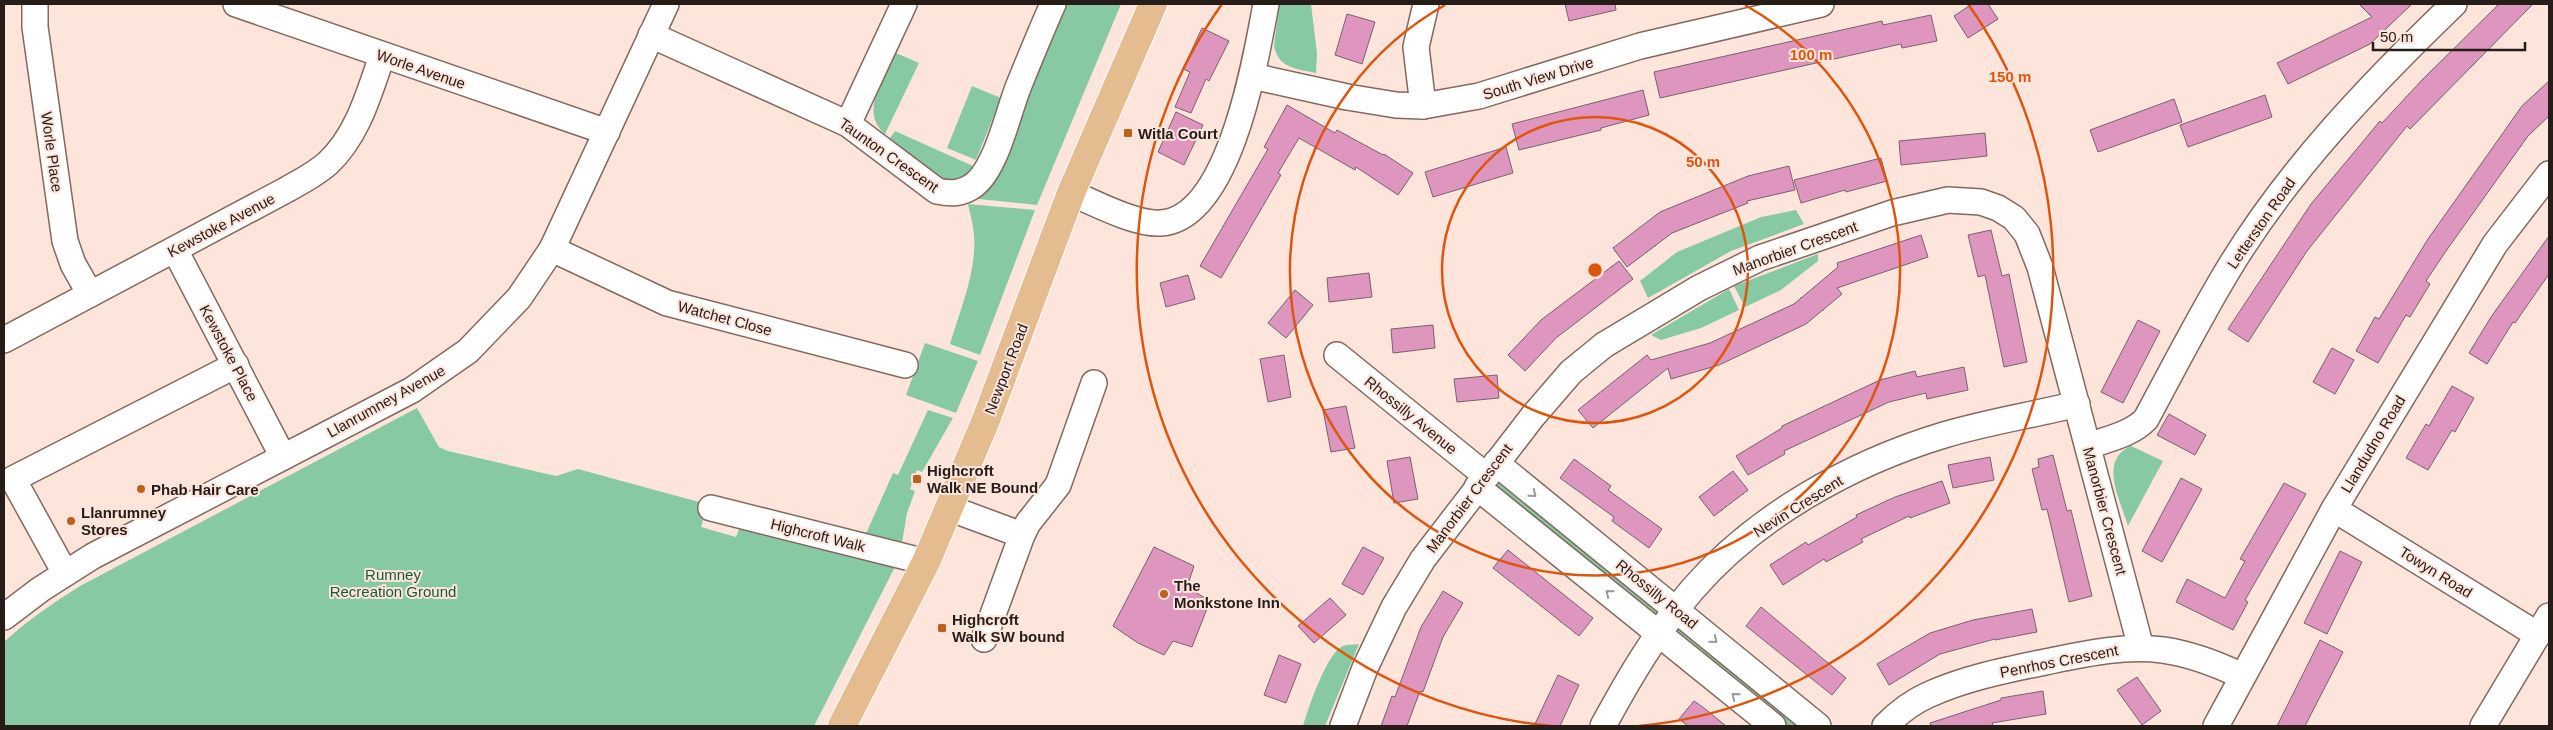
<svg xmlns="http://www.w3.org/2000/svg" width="2553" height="730" viewBox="0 0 2553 730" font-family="Arial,sans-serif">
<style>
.green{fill:#87c9a3}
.building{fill:#de96bf;stroke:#7a616f}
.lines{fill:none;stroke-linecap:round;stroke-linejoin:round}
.minor-casing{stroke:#83695f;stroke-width:28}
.major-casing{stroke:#fff;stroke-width:30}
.minor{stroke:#fff;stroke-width:25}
.major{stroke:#e5bc8f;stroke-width:28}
.oneway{stroke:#9d9997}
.ring{fill:none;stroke:#de560d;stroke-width:2.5}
.poi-dot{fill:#bf6016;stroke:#fee5dc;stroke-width:2}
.labels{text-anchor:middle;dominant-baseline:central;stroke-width:4;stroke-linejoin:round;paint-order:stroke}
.street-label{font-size:15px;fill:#261c18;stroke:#fee5dc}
.poi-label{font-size:15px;font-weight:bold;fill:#261c18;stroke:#fee5dc;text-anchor:start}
.park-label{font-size:15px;fill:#1d573a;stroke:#fee5dc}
.centre{fill:#de560d;stroke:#fee5dc;stroke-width:2.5}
.ring-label{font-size:15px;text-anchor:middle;font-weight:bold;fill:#de560d;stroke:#fee5dc;stroke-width:4;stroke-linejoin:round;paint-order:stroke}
</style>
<rect width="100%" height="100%" fill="#fee5dc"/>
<g class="green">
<path d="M 1064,4 L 1121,4 L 1037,205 L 969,198 Z"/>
<path d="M 1279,4 L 1311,4 L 1317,54 L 1316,73 C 1297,69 1278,68 1274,46 Z"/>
<path d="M 896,53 L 919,63 L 885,134 C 859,111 884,78 896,53 Z"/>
<path d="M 972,86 L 1001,98 L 976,160 L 947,148 Z"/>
<path d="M 895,131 L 973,166 C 966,178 957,180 943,181 L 890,138 Z"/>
<path d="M 968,204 L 1035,210 L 980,355 L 950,344 C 960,310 977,271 974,234 C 973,224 970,214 968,204 Z"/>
<path d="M 1796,210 L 1804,224 L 1731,251 L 1648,298 L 1640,281 L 1677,252 L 1761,217 Z"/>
<path d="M 1818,254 L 1818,261 L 1781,290 L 1745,307 L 1734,286 Z"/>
<path d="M 1729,289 L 1739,310 L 1701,328 L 1661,340 L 1651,335 Z"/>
<path d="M 925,343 L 978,361 L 956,413 L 906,395 Z"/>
<path d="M 417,408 L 439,447 L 448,451 L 556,476 L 578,469 L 699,502 L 706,509 L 701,527 L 736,537 L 741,524 L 897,563 L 814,726 L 4,726 L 4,642 C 28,620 53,603 80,586 Z"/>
<path d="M 928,410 L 953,418 L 922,472 L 917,470 L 910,489 L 915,491 L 907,513 L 901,549 L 865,536 L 893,473 L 898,475 Z"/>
<path d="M 2131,446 L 2163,461 L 2128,526 C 2120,499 2098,460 2131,446 Z"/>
<path d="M 1498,478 L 1659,612 L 1654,617 L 1494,490 L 1493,483 Z"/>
<path d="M 1678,625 L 1808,726 L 1785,726 L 1673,636 Z"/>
<path d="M 1359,644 L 1325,726 L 1303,726 C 1308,709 1327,652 1343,646 C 1348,644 1355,645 1359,644 Z"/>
</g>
<g class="building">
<path d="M 1565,4 L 1615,4 L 1616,10 L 1569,21 Z"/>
<path d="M 1972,4 L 1988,4 L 1998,19 L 1968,38 L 1954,16 Z"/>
<path d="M 2359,4 L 2412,4 L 2370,44 L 2288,84 L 2277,63 L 2372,17 Z"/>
<path d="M 2499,4 L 2533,4 L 2410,129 L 2407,126 L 2307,251 L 2248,342 L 2228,329 L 2311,204 L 2380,121 L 2382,123 L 2422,80 Z"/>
<path d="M 1347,14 L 1375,22 L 1362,64 L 1335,55 Z"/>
<path d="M 1931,15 L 1937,41 L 1902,48 L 1901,44 L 1660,98 L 1654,72 L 1882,21 L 1883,25 Z"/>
<path d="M 1202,28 L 1229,41 L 1209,81 L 1206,79 L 1191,113 L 1175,107 L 1190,72 L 1183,69 Z"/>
<path d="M 2549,81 L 2549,116 L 2528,136 L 2446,251 L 2426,281 L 2430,284 L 2410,317 L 2406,315 L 2378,363 L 2356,351 L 2375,317 L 2379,319 L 2428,239 L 2522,106 Z"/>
<path d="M 1643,90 L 1649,115 L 1601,128 L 1601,130 L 1519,150 L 1512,124 Z"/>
<path d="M 2265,95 L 2272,117 L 2188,147 L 2180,125 Z"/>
<path d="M 2174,99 L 2182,122 L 2098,152 L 2090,130 Z"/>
<path d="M 1287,105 L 1335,133 L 1337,130 L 1383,155 L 1384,154 L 1413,173 L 1398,195 L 1356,167 L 1355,170 L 1299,138 L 1278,173 L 1281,175 L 1221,278 L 1200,266 L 1268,149 L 1264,147 Z"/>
<path d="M 1176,112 L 1203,125 L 1184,165 L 1158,152 Z"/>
<path d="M 1985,133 L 1987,156 L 1901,165 L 1899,141 Z"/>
<path d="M 1506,147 L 1513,173 L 1433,197 L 1425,172 Z"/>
<path d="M 1881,158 L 1887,181 L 1846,192 L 1845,190 L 1801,203 L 1794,180 Z"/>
<path d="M 1789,166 L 1795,190 L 1747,201 L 1748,203 L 1672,233 L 1627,267 L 1613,248 L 1660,212 L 1748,176 Z"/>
<path d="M 1991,230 L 2002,276 L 2009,274 L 2027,362 L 2004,367 L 1985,275 L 1978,277 L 1968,235 Z"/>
<path d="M 1921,235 L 1928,257 L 1837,288 L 1842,294 L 1806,324 L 1719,365 L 1671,379 L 1668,368 L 1593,428 L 1578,410 L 1647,355 L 1651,360 L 1710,343 L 1794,304 L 1838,267 L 1837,263 Z"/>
<path d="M 2549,236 L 2549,274 L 2515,323 L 2513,322 L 2487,364 L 2469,353 L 2491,317 Z"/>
<path d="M 1619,261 L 1633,279 L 1556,338 L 1525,371 L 1508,355 L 1541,320 Z"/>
<path d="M 1369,273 L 1372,297 L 1329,302 L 1327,278 Z"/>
<path d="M 1188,275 L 1195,299 L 1166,307 L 1160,283 Z"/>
<path d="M 1295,290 L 1313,305 L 1286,338 L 1268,323 Z"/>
<path d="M 2138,320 L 2160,331 L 2123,403 L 2101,392 Z"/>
<path d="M 1433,325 L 1435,348 L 1393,353 L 1391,329 Z"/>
<path d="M 2332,348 L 2354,360 L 2335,394 L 2313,382 Z"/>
<path d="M 1284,355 L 1291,397 L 1268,402 L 1260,359 Z"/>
<path d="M 1964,367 L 1968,390 L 1927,399 L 1926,393 L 1889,402 L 1784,451 L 1785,454 L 1748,475 L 1736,456 L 1782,428 L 1782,426 L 1880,380 L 1915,371 L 1917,377 Z"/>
<path d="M 1497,375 L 1499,398 L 1457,402 L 1454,379 Z"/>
<path d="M 2452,386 L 2474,398 L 2455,432 L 2452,430 L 2428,470 L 2406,458 L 2426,424 L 2429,426 Z"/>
<path d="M 1346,406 L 1355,448 L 1331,452 L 1323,410 Z"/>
<path d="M 2169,414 L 2206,435 L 2195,455 L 2157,435 Z"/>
<path d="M 2053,455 L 2067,511 L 2071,510 L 2092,596 L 2069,602 L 2047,509 L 2042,510 L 2032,469 L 2039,467 L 2038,459 Z"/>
<path d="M 1410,457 L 1418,499 L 1394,503 L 1387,461 Z"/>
<path d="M 1990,457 L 1994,480 L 1953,488 L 1948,465 Z"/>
<path d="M 1574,459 L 1611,486 L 1608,490 L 1662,529 L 1649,548 L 1612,521 L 1614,517 L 1560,478 Z"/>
<path d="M 1733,471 L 1748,490 L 1714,516 L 1699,497 Z"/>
<path d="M 2181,478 L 2202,489 L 2162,562 L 2142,551 Z"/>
<path d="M 1942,481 L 1950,503 L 1910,518 L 1909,516 L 1861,539 L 1863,542 L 1826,562 L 1824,559 L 1783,585 L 1770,565 L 1806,542 L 1808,545 L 1857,517 L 1856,515 L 1895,497 Z"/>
<path d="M 2284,483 L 2306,494 L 2245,600 L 2248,602 L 2233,630 L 2176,602 L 2187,579 L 2225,598 L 2245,561 L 2240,559 Z"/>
<path d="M 1154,547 L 1194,566 L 1187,587 L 1210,601 L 1192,647 L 1173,641 L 1164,655 L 1138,643 L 1113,626 Z"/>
<path d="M 1363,547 L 1384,558 L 1363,595 L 1342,584 Z"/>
<path d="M 1508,550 L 1593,618 L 1579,636 L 1493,568 Z"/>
<path d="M 2340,551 L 2362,562 L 2327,634 L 2304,623 Z"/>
<path d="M 1443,591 L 1463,603 L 1443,637 L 1423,692 L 1420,691 L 1407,726 L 1381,726 L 1392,696 L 1395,697 L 1421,627 Z"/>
<path d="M 1330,598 L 1346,615 L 1314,643 L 1298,626 Z"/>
<path d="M 1761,607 L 1846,678 L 1832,695 L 1746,626 Z"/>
<path d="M 2032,609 L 2037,632 L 1995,640 L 1995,639 L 1940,654 L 1889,685 L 1877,664 L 1930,633 L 1973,620 Z"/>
<path d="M 2320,640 L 2343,652 L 2325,687 L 2305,726 L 2277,726 Z"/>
<path d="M 1279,655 L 1301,664 L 1286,703 L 1264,695 Z"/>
<path d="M 1558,675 L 1579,685 L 1560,726 L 1534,726 Z"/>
<path d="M 2137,677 L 2161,711 L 2142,725 L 2117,690 Z"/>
<path d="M 2043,691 L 2046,714 L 1992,723 L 1993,726 L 1931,726 L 1930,723 L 2001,700 L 2001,698 Z"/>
<path d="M 1694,701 L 1704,708 L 1726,726 L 1688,726 L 1679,719 Z"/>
</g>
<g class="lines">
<defs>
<g id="minor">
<path d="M 35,4 L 35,27 L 65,241 L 73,264 L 90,294"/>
<path d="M 236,4 L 607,132"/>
<path d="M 651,35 L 848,124 L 937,191 C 951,194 962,194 974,185 C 997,167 1008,112 1019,85 C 1030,58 1041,31 1053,4"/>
<path d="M 1252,76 L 1347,97 L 1396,105 L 1423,106 L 1479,96 L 1640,46 L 1821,4"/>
<path d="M 1423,106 L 1416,47 L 1426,4"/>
<path d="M 848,124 L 904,4"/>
<path d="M 1071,193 C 1095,203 1136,225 1161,223 C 1230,218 1256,58 1266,4"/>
<path d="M 552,249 L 667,303 L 905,365"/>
<path d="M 175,250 L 283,457"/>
<path d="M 4,340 L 286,190 C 300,182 316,174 328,163 C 358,135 369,93 382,56"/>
<path d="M 1337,355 L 1485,475"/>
<path d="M 2088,446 C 2108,439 2132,434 2146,419 C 2173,369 2199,318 2228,270 C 2288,170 2371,84 2454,4"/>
<path d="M 1496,463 L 1818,726"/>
<path d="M 1477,487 L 1773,726"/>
<path d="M 711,508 L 926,562"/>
<path d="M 949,508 L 1022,535"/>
<path d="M 2334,509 L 2538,635"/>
<path d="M 65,573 L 13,479 L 236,365"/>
<path d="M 4,617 L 41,589 L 93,556 L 412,390 L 468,351 L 519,298 L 552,249 L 666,4"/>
<path d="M 984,639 L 1022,535 L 1028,523 L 1058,485 L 1094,383"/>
<path d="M 1343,726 L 1365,668 L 1394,607 L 1423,559 L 1533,416 L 1571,372 L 1604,345 L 1699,288 L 1760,258 L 1892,213 L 1948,200 L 1981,202 L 1998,208 L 2014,218 L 2027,234 L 2040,267 L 2141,648"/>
<path d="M 1603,726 C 1629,678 1656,632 1692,590 C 1756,516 1851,463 1944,435 C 1987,422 2033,415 2077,404"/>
<path d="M 1885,726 C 1897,714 1912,702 1928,695 C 1965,678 2006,670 2045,662 C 2084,654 2123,645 2163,650 C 2191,654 2217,664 2242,676"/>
<path d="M 2216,726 L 2334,509 L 2495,244 L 2549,174"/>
<path d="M 2483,726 L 2549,616"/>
</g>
<path id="major" d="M 842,726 L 926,562 L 986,420 L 1071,193 L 1153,4"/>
</defs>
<use href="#minor" class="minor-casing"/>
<use href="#major" class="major-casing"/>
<use href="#minor" class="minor"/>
<use href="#major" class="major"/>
</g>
<defs><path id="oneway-chevron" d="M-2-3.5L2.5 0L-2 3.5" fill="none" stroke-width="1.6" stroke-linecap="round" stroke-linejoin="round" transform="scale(1.25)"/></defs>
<g class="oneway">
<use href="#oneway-chevron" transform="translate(1533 494) rotate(39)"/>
<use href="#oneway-chevron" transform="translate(1609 593) rotate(-141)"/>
<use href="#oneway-chevron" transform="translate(1714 640) rotate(40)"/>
<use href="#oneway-chevron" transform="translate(1735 696) rotate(-141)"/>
</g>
<g class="ring">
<circle cx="1595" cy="270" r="153"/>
<path d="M1745 5A305 305 0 1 1 1445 5"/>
<path d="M1551 726A458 458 0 0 1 1222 4M1968 4A458 458 0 0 1 1639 726"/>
</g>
<g class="poi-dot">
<rect x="1123" y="128" width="10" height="10" rx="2.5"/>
<rect x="912" y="474" width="10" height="10" rx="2.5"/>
<circle cx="141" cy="489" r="5"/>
<circle cx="71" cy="521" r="5"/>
<circle cx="1164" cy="594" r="5"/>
<rect x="937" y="623" width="10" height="10" rx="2.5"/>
</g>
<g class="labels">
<g class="street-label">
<text transform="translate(421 69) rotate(19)">Worle Avenue</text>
<text transform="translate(1538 78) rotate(-17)">South View Drive</text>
<text transform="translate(52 152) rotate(82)">Worle Place</text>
<text transform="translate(889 155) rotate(35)">Taunton Crescent</text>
<text transform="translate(2261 223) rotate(-55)">Letterston Road</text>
<text transform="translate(221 225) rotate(-28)">Kewstoke Avenue</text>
<text transform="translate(1795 248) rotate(-20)">Manorbier Crescent</text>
<text transform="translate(725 318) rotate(15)">Watchet Close</text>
<text transform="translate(229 353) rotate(62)">Kewstoke Place</text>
<text transform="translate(1006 369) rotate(-69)">Newport Road</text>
<text transform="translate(386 401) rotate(-29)">Llanrumney Avenue</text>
<text transform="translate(1411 415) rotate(39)">Rhossilly Avenue</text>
<text transform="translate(2373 444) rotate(-59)">Llandudno Road</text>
<text transform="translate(1469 498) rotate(-53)">Manorbier Crescent</text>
<text transform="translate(1798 506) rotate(-32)">Nevin Crescent</text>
<text transform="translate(2105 511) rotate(75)">Manorbier Crescent</text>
<text transform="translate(818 535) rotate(14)">Highcroft Walk</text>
<text transform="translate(2436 572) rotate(32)">Towyn Road</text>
<text transform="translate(1657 594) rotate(39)">Rhossilly Road</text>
<text transform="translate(2059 661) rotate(-11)">Penrhos Crescent</text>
</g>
<g class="poi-label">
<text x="1138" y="133">Witla Court</text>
<text x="927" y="470">Highcroft<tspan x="927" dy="17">Walk NE Bound</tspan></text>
<text x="151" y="489">Phab Hair Care</text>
<text x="81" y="512">Llanrumney<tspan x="81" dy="17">Stores</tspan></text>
<text x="1174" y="585">The<tspan x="1174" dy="17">Monkstone Inn</tspan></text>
<text x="952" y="619">Highcroft<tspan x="952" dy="17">Walk SW bound</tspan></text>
</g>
<g class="park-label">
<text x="393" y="574">Rumney<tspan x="393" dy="17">Recreation Ground</tspan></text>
</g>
</g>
<circle cx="1595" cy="270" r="8" class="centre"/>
<g class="ring-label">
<text x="1811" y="60">100 m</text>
<text x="2010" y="82">150 m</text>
<text x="1703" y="167">50 m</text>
</g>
<rect width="2553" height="730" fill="none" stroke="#261c18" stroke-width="10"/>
<path d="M2373 42v8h152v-8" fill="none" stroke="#261c18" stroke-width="2.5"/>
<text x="2380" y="42" font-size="15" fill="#261c18" stroke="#fee5dc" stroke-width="4" paint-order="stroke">50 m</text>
</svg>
